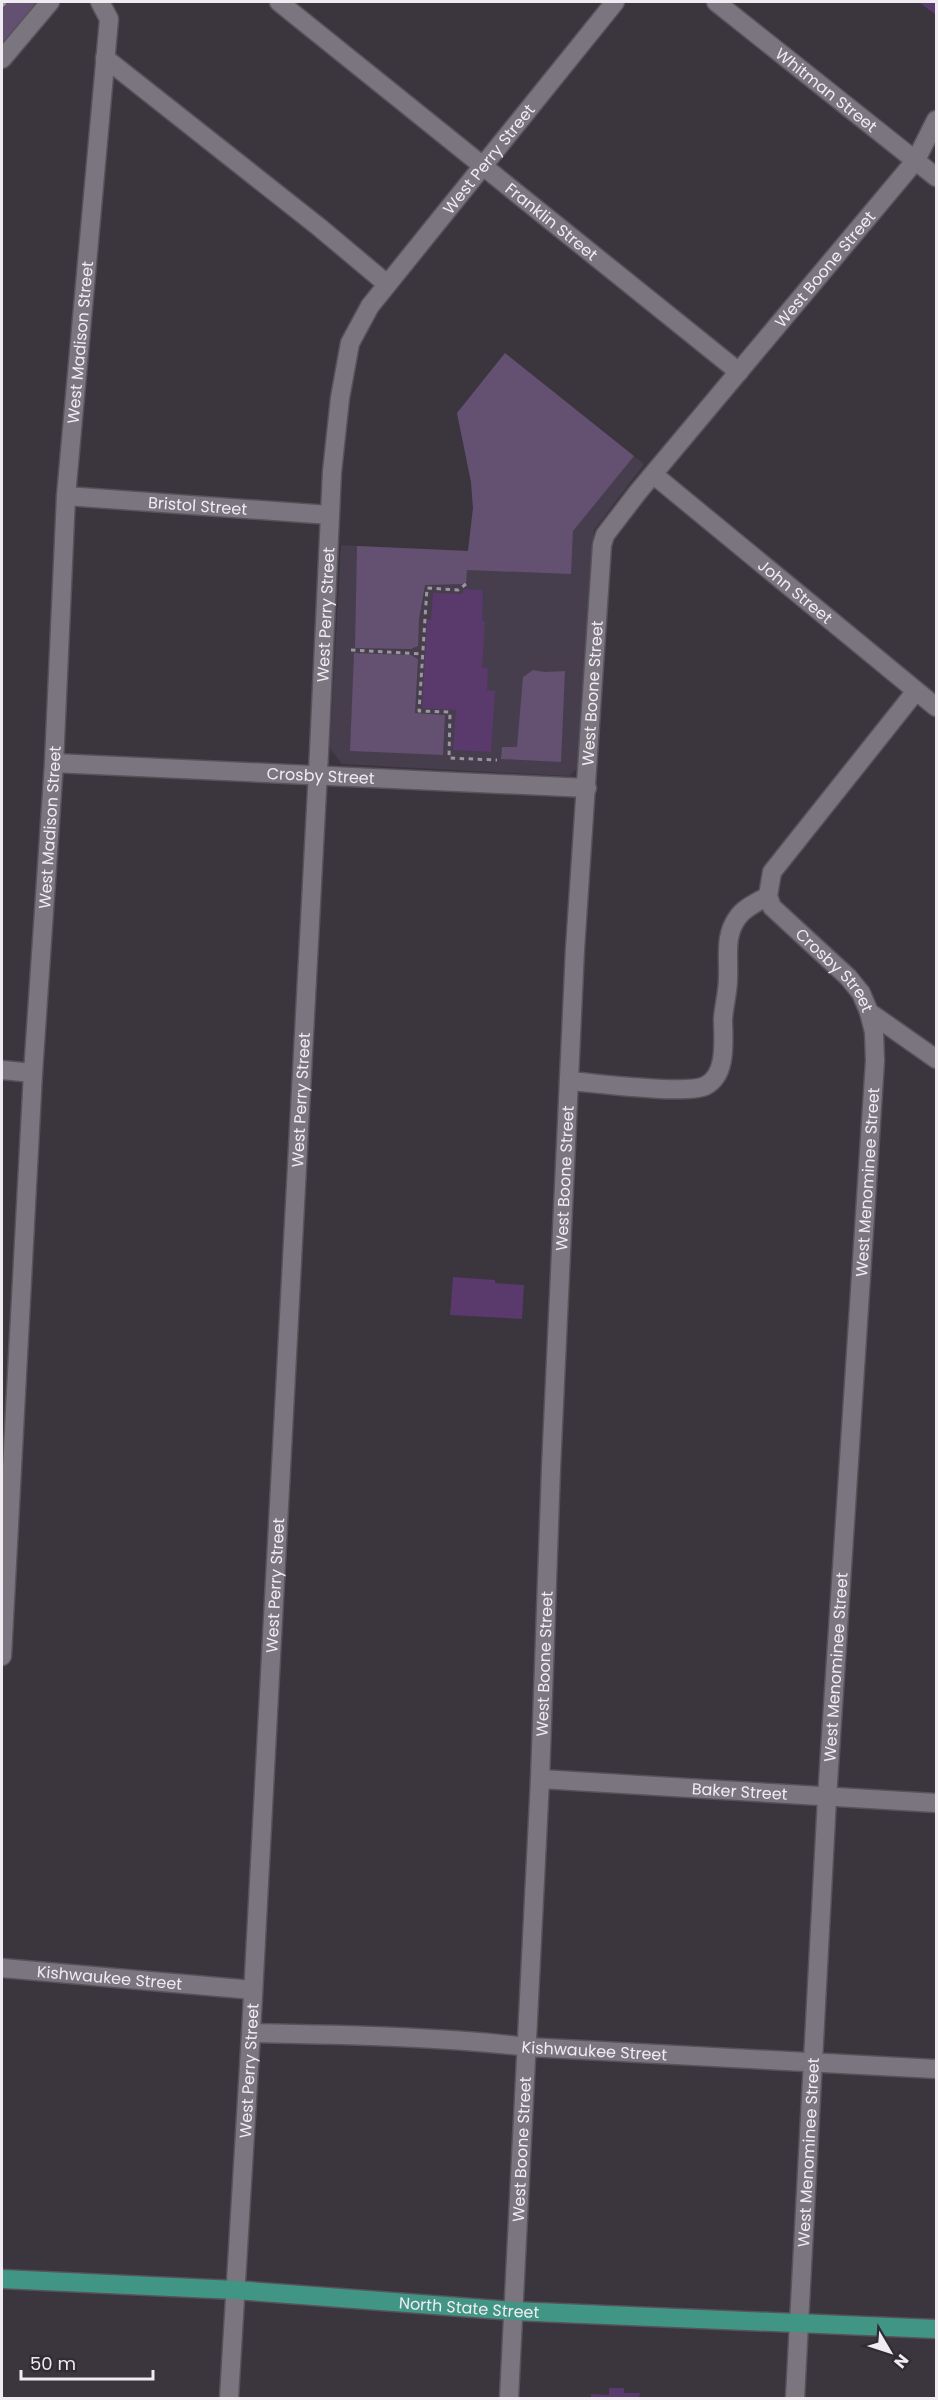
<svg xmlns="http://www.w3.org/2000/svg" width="938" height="2400" viewBox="0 0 938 2400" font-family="Poppins,sans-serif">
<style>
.built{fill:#463e4c}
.green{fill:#645071}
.building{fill:#5a396d}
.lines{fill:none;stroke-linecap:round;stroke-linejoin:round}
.minor-casing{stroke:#57535a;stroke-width:21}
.major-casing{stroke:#57535a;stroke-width:21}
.path{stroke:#9b969d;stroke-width:3;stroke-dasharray:4.5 4.5;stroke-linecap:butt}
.minor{stroke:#7b757f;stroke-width:18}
.major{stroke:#419584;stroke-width:18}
.labels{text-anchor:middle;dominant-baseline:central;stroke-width:6;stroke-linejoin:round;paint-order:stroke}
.street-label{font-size:16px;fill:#efebf1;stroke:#312b34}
</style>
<rect width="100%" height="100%" fill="#3b353e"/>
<path class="built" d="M 505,353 L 644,464 L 594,530 L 578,767 L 569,776 L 342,764 L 331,750 L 330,745 L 341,545 L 468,551 L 473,508 L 471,482 L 457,413 Z"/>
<g class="green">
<path d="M 2,2 L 51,2 L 2,60 Z"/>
<path d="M 505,353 L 634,456 L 573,531 L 571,574 L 467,570 L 466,584 L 425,585 L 419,619 L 418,646 L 411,649 L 355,648 L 357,546 L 468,551 L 473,508 L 471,482 L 457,413 Z"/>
<path d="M 354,653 L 411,655 L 418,659 L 415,713 L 445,715 L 443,755 L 350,751 Z"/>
<path d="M 533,670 L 545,672 L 565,671 L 561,762 L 501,759 L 502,747 L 517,747 L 523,677 Z"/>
</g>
<g class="building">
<path d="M 919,2 L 936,2 L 936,15 Z"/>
<path d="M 463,589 L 483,590 L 482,621 L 485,621 L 482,668 L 488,668 L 487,690 L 495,691 L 491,752 L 453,750 L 456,710 L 422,708 L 427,620 L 431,620 L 433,593 L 463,594 Z"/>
<path d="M 453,1277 L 495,1280 L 495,1283 L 524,1285 L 522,1319 L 450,1315 Z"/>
<path d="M 609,2388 L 624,2388 L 624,2393 L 640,2393 L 639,2398 L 591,2398 L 591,2394 L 609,2395 Z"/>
</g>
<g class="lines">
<defs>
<g id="minor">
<path id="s1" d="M 279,2 L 739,372"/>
<path id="s2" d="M 716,2 L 936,177"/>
<path d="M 105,58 L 319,227 L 387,284"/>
<path d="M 2,59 L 50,2"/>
<path id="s3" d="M 654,475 L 936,707"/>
<path id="s4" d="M 66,496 L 330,515"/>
<path id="s5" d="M 916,691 L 772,872 L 768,896 L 772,907 L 848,977 L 861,993 L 869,1012 L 936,1059"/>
<path id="s6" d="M 54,763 L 587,788"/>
<path d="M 2,1070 L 33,1073"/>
<path d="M 569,1081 C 595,1083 686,1095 705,1086 C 728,1075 723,1039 723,1019 C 724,1005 728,992 728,978 C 729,957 724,935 738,917 C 745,907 758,902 768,896"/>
<path id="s7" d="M 2,1656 L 33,1073 L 54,763 L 66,496 L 109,19 L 100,2"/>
<path id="s8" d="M 540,1779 L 936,1803"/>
<path id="s9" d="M 2,1968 L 253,1990"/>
<path id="s10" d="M 251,2033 C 344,2035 436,2036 528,2047 L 936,2069"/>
<path id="s11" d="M 229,2398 L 251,2033 L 319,752 L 332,472 L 340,398 L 350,343 L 370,306 L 615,2"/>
<path id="s12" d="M 509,2398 L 540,1779 L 551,1468 L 575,949 L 602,545 L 605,535 L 638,492 L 916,160 L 936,120"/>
<path id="s13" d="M 795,2398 L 827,1798 L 875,1061 L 874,1032 L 869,1012"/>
</g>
<g id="major">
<path id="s14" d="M 2,2279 L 235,2290 L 513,2311 L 936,2329"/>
</g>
</defs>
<use href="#minor" class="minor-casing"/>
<use href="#major" class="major-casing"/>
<g class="path">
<path d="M 2,6 L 6,2"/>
<path d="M 466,584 L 458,590 L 427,588 L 419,711 L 450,712 L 449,758 L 497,760"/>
<path d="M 351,650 L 422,654"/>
</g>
<use href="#minor" class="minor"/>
<use href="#major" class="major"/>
</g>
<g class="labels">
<g class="street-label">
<text stroke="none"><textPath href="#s2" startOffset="141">Whitman Street</textPath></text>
<text stroke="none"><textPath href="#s11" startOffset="2290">West Perry Street</textPath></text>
<text stroke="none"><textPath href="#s1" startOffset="350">Franklin Street</textPath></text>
<text stroke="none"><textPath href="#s12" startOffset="2211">West Boone Street</textPath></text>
<text stroke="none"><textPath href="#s7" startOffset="1316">West Madison Street</textPath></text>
<text stroke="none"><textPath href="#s4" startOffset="132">Bristol Street</textPath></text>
<text stroke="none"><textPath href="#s3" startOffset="183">John Street</textPath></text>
<text stroke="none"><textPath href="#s11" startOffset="1786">West Perry Street</textPath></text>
<text stroke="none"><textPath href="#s12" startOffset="1707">West Boone Street</textPath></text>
<text stroke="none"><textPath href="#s6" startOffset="267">Crosby Street</textPath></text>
<text stroke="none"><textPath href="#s7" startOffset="830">West Madison Street</textPath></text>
<text stroke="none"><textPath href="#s5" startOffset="357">Crosby Street</textPath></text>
<text stroke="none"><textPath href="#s11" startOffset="1300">West Perry Street</textPath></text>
<text stroke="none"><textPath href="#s12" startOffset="1221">West Boone Street</textPath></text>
<text stroke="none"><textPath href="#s13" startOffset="1218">West Menominee Street</textPath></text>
<text stroke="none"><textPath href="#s11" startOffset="814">West Perry Street</textPath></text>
<text stroke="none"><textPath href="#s12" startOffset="735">West Boone Street</textPath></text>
<text stroke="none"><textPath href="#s13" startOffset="732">West Menominee Street</textPath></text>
<text stroke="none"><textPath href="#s8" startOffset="200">Baker Street</textPath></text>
<text stroke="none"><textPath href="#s9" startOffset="108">Kishwaukee Street</textPath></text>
<text stroke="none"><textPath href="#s10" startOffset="344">Kishwaukee Street</textPath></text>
<text stroke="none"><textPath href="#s11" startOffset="328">West Perry Street</textPath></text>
<text stroke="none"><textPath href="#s12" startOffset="249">West Boone Street</textPath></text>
<text stroke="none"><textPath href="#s13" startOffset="246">West Menominee Street</textPath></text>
<text stroke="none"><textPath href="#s14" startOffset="468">North State Street</textPath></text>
</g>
</g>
<rect width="938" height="2400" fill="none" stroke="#efebf1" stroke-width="6"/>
<g transform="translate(890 2352) rotate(129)" stroke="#312b34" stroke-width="4.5" paint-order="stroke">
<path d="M0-4.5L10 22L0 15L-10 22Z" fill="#efebf1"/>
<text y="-9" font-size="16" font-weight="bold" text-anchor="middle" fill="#efebf1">N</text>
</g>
<path d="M21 2370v9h132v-9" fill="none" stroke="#efebf1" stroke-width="3"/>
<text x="30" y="2370" font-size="18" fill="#efebf1" stroke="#312b34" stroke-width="4.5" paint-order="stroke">50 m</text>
</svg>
